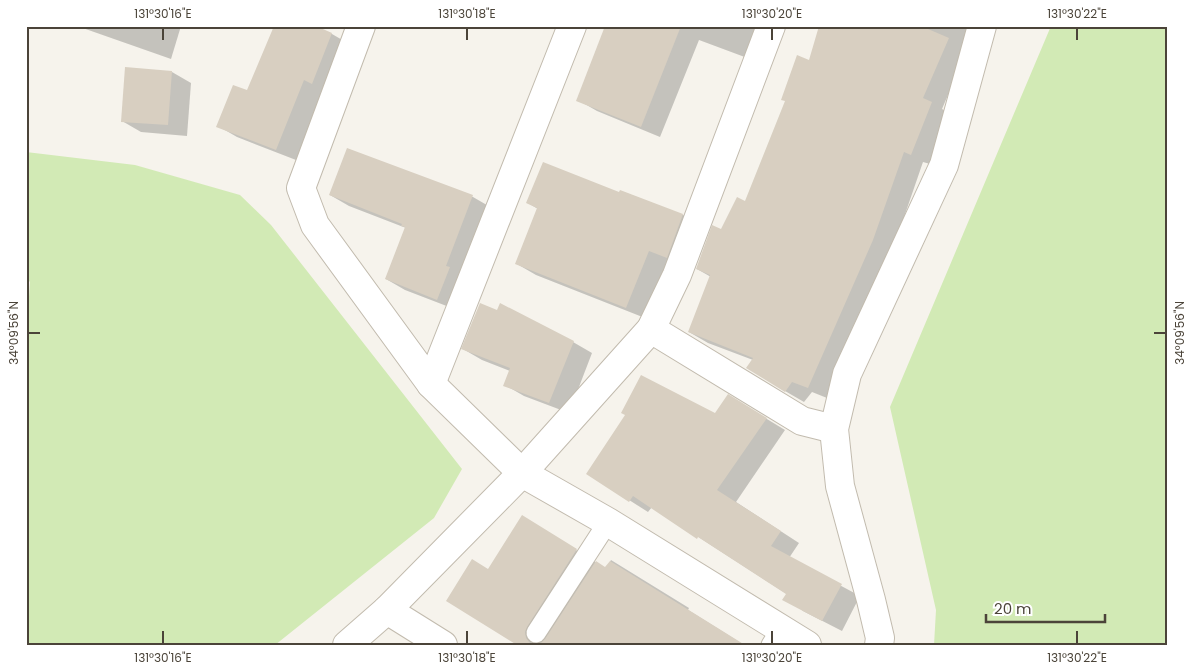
<svg xmlns="http://www.w3.org/2000/svg" width="1194" height="671" viewBox="0 0 1194 671" font-family="Poppins,sans-serif">
<style>
.green{fill:#d2eab5}
.shadow{fill:#0003}
.building{fill:#d8cfc1}
.lines{fill:none;stroke-linecap:round;stroke-linejoin:round}
.service-casing{stroke:#c2bbae;stroke-width:21}
.minor-casing{stroke:#c2bbae;stroke-width:30}
.service{stroke:#fff;stroke-width:19}
.minor{stroke:#fff;stroke-width:28}
.ticks{fill:none;stroke:#4b4439;stroke-width:2}
.neatline{fill:none;stroke:#4b4439;stroke-width:2}
.ticks-label{font-size:12px;text-anchor:middle;fill:#4b4439}
</style>
<rect width="100%" height="100%" fill="#f6f3ec"/>
<g class="green">
<path d="M 1051,26 L 1168,26 L 1168,645 L 934,645 L 936,610 L 890,407 Z"/>
<path d="M 26,152 L 135,165 L 240,195 L 271,225 L 462,469 L 434,518 L 275,645 L 26,645 L 26,341 L 30,282 L 26,278 Z"/>
</g>
<g class="shadow">
<path d="M 77,26 L 181,26 L 171,59 Z"/>
<path d="M 313,26 L 332,34 L 351,45 L 323,90 L 296,160 L 237,137 L 218,126 L 248,92 Z"/>
<path d="M 606,26 L 763,26 L 750,59 L 699,40 L 660,137 L 597,111 L 578,100 Z"/>
<path d="M 820,26 L 971,26 L 967,50 L 942,109 L 951,114 L 930,164 L 923,162 L 892,252 L 827,398 L 812,392 L 804,402 L 785,391 L 753,360 L 708,343 L 689,332 L 711,277 L 697,269 L 722,231 L 746,202 L 810,61 Z"/>
<path d="M 172,72 L 191,83 L 187,136 L 141,132 L 122,121 Z"/>
<path d="M 348,150 L 473,197 L 492,208 L 457,310 L 405,290 L 386,279 L 406,228 L 349,206 L 330,195 Z"/>
<path d="M 621,191 L 683,215 L 702,226 L 645,318 L 536,275 L 517,264 L 538,209 L 528,203 L 620,194 Z"/>
<path d="M 573,342 L 592,353 L 569,413 L 524,396 L 505,385 L 510,371 L 482,360 L 463,349 Z"/>
<path d="M 747,407 L 785,430 L 736,502 L 799,543 L 789,558 L 860,596 L 842,631 L 803,611 L 787,594 L 652,507 L 648,512 L 588,474 L 715,414 Z"/>
<path d="M 541,528 L 606,569 L 611,560 L 689,608 L 688,610 L 744,645 L 519,645 L 489,570 Z"/>
</g>
<g class="building">
<path d="M 274,26 L 316,26 L 332,33 L 312,84 L 304,80 L 276,150 L 216,127 L 233,85 L 247,90 Z"/>
<path d="M 605,26 L 681,26 L 641,127 L 576,101 Z"/>
<path d="M 819,26 L 921,26 L 949,38 L 923,98 L 932,102 L 911,155 L 904,152 L 873,240 L 808,388 L 792,382 L 785,392 L 746,368 L 753,358 L 688,332 L 710,275 L 696,269 L 712,225 L 721,229 L 737,197 L 745,201 L 785,101 L 781,100 L 797,55 L 809,60 Z"/>
<path d="M 125,67 L 172,71 L 168,125 L 121,122 Z"/>
<path d="M 347,148 L 473,195 L 446,266 L 450,267 L 437,300 L 385,279 L 405,227 L 401,226 L 402,224 L 329,195 Z"/>
<path d="M 543,162 L 619,192 L 620,190 L 683,214 L 667,258 L 649,251 L 626,308 L 515,264 L 537,208 L 526,203 Z"/>
<path d="M 480,303 L 497,310 L 500,303 L 574,341 L 549,403 L 503,386 L 510,368 L 461,349 Z"/>
<path d="M 641,375 L 715,413 L 728,394 L 767,418 L 717,490 L 781,531 L 771,546 L 842,584 L 822,621 L 782,600 L 786,594 L 698,537 L 697,539 L 633,496 L 629,502 L 586,474 L 625,415 L 621,413 Z"/>
<path d="M 522,515 L 577,549 L 527,627 L 525,632 L 526,638 L 530,643 L 535,644 L 541,643 L 545,639 L 596,561 L 605,567 L 610,561 L 745,645 L 517,645 L 446,601 L 472,559 L 488,569 Z"/>
</g>
<g class="lines">
<defs>
<g id="service">
<path d="M 536,633 L 608,522"/>
<path d="M 771,645 L 781,629"/>
</g>
<g id="minor">
<path d="M 361,26 L 301,188 L 315,225 L 431,384 L 522,473 L 608,522 L 807,645"/>
<path d="M 651,329 L 802,421 L 834,429"/>
<path d="M 431,384 L 572,26"/>
<path d="M 387,610 L 443,645"/>
<path d="M 347,645 L 387,610 L 522,473 L 651,329 L 677,275 L 771,26"/>
<path d="M 879,645 L 880,638 L 871,600 L 840,486 L 834,429 L 847,374 L 944,165 L 982,26"/>
</g>
</defs>
<use href="#service" class="service-casing"/>
<use href="#minor" class="minor-casing"/>
<use href="#service" class="service"/>
<use href="#minor" class="minor"/>
</g>
<path class="ticks" d="M 163,28 L 163,40M 467,28 L 467,40M 772,28 L 772,40M 1077,28 L 1077,40M 28,333 L 40,333M 1154,333 L 1166,333M 163,631 L 163,644M 467,631 L 467,644M 772,631 L 772,644M 1077,631 L 1077,644"/>
<rect width="1194" height="671" fill="none" stroke="#ffffff" stroke-width="55"/>
<path d="M986 614v8h119v-8" fill="none" stroke="#4b4439" stroke-width="2.5"/>
<text x="994" y="614" font-size="15" fill="#4b4439" stroke="#ffffff" stroke-width="4" paint-order="stroke">20 m</text>
<rect x="28" y="28" width="1138" height="616" class="neatline"/>
<g class="ticks-label">
<text x="163" y="18">131°30'16"E</text>
<text x="467" y="18">131°30'18"E</text>
<text x="772" y="18">131°30'20"E</text>
<text x="1077" y="18">131°30'22"E</text>
<text transform="translate(14 333) rotate(-90)" y="4">34°09'56"N</text>
<text transform="translate(1180 333) rotate(-90)" y="4">34°09'56"N</text>
<text x="163" y="662">131°30'16"E</text>
<text x="467" y="662">131°30'18"E</text>
<text x="772" y="662">131°30'20"E</text>
<text x="1077" y="662">131°30'22"E</text>
</g>
</svg>
